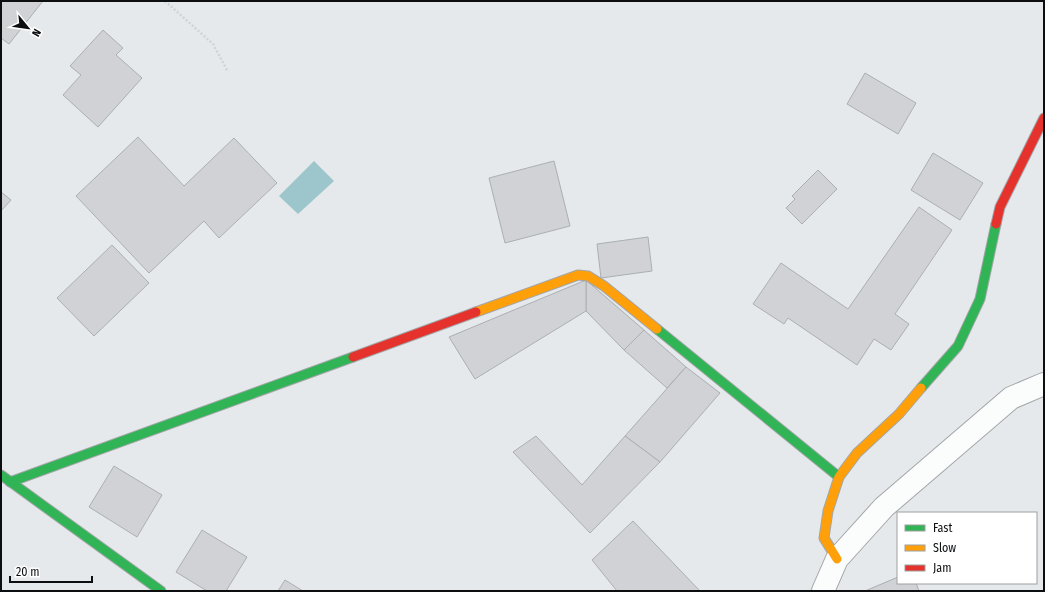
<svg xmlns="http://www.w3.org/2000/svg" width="1045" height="592" viewBox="0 0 1045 592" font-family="'Fira Sans Condensed',sans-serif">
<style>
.water{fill:#9cc6cb}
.building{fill:#d0d2d5;stroke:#acafb2}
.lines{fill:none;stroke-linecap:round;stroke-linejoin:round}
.street-casing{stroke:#a3a6a8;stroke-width:24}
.fast-casing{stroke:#a3a6a8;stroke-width:11}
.slow-casing{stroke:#a3a6a8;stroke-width:11}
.jam-casing{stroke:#a3a6a8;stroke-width:11}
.path{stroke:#d1d2d3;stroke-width:2.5;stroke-dasharray:2 2;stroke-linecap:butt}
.street{stroke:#fbfcfc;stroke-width:22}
.fast{stroke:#30b455;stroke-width:9}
.slow{stroke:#ff9f0a;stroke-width:9}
.jam{stroke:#e5322d;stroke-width:9}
</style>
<rect width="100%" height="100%" fill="#e6e9ec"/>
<path class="water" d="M 314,161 L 334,181 L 298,214 L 279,196 Z"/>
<g class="building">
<path d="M 1,1 L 43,1 L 9,44 L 1,38 Z"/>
<path d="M 103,30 L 123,48 L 116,55 L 142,78 L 98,127 L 63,95 L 81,75 L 70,66 Z"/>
<path d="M 865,73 L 916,103 L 898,134 L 847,104 Z"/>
<path d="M 138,137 L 184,186 L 234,138 L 277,183 L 219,238 L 204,221 L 149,273 L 76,196 Z"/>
<path d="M 933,153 L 983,183 L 960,220 L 911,190 Z"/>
<path d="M 554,161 L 570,226 L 505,243 L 489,178 Z"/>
<path d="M 818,170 L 837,189 L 802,224 L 786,208 L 795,199 L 792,196 Z"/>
<path d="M 1,192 L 11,200 L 1,211 Z"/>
<path d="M 919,207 L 952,230 L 895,314 L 909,324 L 891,350 L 874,339 L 857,365 L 788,318 L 784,324 L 753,304 L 781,263 L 848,309 Z"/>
<path d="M 648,237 L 652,271 L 601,278 L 597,244 Z"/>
<path d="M 112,245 L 149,283 L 94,336 L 57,298 Z"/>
<path d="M 586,280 L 644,330 L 624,350 L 586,311 Z"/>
<path d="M 586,280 L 586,311 L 475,379 L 449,337 Z"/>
<path d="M 644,330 L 686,367 L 667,388 L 624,350 Z"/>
<path d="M 686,367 L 720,393 L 660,462 L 625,436 Z"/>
<path d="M 536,436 L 582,485 L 625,436 L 660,462 L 590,533 L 513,452 Z"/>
<path d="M 114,466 L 162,495 L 137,537 L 89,507 Z"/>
<path d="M 633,521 L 700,591 L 617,591 L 592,560 Z"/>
<path d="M 202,530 L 247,557 L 226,591 L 207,591 L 176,572 Z"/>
<path d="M 898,577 L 898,583 L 916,583 L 919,591 L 865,591 Z"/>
<path d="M 285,580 L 303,591 L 278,591 Z"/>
</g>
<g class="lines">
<defs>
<path id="street" d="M 823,591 L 837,559 L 884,507 L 1011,398 L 1044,384"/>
<g id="fast">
<path d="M 657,329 L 839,477"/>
<path d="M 921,388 L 958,346 L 980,299 L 996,224"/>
<path d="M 1,475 L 161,591"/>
<path d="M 10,482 L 353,357"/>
</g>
<g id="slow">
<path d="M 476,312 L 578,275 L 588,276 L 604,286 L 657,329"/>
<path d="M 837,559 L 824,538 L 828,511 L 839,477 L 857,453 L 899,414 L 921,388"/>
</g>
<g id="jam">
<path d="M 996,224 L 1000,207 L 1044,118"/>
<path d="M 353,357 L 476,312"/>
</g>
</defs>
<use href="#street" class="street-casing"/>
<use href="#fast" class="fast-casing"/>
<use href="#slow" class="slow-casing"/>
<use href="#jam" class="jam-casing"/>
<path class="path" d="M 165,1 L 213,44 L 228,72"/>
<use href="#street" class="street"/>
<use href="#fast" class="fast"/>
<use href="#slow" class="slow"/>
<use href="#jam" class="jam"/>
</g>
<rect width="1045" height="592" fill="none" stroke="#0c0e10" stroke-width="4"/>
<rect x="897" y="512" width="140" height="72" fill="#ffffff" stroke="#9e9f9f"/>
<rect x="905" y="525" width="20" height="6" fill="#30b455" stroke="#9e9f9f"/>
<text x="933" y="532" font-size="12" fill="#0c0e10">Fast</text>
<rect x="905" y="545" width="20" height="6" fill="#ff9f0a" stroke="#9e9f9f"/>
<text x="933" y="552" font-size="12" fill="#0c0e10">Slow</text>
<rect x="905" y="565" width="20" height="6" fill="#e5322d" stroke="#9e9f9f"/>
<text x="933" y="572" font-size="12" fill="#0c0e10">Jam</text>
<g transform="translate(28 28) rotate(119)" stroke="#ffffff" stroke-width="3" paint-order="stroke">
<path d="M0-3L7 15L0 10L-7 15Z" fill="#0c0e10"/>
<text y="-6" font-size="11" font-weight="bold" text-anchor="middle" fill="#0c0e10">N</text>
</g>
<path d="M10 576v6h82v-6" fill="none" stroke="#0c0e10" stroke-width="2"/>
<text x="16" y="576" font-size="12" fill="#0c0e10" stroke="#ffffff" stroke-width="3" paint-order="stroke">20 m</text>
</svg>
